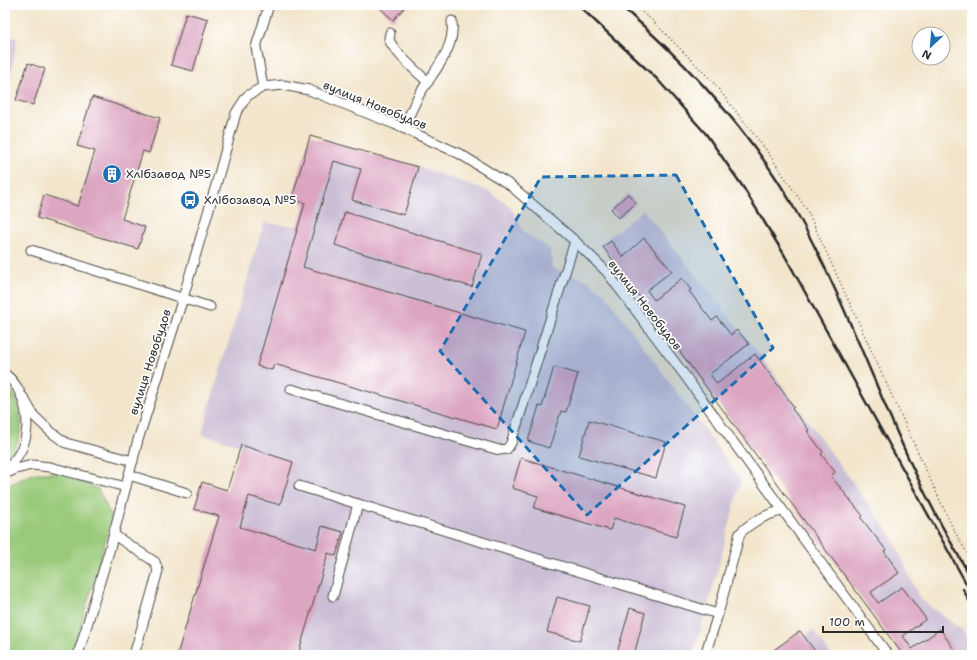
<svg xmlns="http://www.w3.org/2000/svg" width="977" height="660" viewBox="0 0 977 660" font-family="'Shantell Sans',sans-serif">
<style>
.industrial{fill:#cbbfd5}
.green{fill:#9aca79;stroke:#627a52}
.building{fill:#dca6c1}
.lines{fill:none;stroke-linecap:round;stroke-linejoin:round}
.minor-casing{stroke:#494743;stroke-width:11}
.path{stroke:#494743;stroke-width:1.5;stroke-dasharray:1 3;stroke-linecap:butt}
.minor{stroke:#fff;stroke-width:9}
.rail{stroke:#2b2b2b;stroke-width:2.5}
.marked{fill:#1f6fb2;fill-opacity:0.2;stroke:#1f6fb2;stroke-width:3;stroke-dasharray:8 5;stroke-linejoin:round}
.labels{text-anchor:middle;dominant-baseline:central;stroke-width:3.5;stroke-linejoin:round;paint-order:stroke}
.street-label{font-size:12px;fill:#2b2b2b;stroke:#fff}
.poi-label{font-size:12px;fill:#2b2b2b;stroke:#fff;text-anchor:start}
</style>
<rect width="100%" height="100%" fill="#fff"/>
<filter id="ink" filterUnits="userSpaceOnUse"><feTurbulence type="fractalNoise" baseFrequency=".025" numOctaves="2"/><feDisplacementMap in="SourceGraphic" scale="8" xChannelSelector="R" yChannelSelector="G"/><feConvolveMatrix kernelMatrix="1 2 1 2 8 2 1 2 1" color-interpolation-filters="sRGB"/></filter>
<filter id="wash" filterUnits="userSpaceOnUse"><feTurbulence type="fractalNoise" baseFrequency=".012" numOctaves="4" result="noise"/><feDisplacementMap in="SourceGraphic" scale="16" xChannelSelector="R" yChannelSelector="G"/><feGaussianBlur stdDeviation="0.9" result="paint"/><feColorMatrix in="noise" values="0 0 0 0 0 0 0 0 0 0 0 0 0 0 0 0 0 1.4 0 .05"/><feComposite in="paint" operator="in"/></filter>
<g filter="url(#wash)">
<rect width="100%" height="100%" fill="#f2e5cb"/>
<g class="industrial">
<path d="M 5,5 L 12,5 L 8,37 L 17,38 L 5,109 Z"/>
<path d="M 310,136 L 418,167 L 487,190 L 510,206 L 524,232 L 550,249 L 552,268 L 587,280 L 605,294 L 741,480 L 712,591 L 693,655 L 177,655 L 241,445 L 202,434 L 209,408 L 264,223 L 298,226 L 305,203 L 292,199 Z"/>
<path d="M 643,210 L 761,356 L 892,537 L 920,599 L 963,631 L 972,647 L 972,655 L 912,655 L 856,586 L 601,244 Z"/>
<path d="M 813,630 L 831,655 L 781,655 Z"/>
</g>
<g class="green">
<path d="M 5,382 C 26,408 27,438 5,463 Z"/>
<path d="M 35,473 L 61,473 L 98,489 L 112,518 L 72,655 L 5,655 L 5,487 Z"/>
</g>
<g id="blocks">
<g class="building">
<path d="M 377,5 L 407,5 L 393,20 Z"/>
<path d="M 186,13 L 208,19 L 193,71 L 171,65 Z"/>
<path d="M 28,63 L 45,69 L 33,105 L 16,100 Z"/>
<path d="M 92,97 L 160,118 L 149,153 L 143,151 L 122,219 L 145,227 L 138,249 L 37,218 L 44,195 L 78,206 L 95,151 L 77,146 Z"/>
<path d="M 310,136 L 418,167 L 404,215 L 352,200 L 361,169 L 334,161 L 303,267 L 525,332 L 497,429 L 274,364 L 272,370 L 257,366 L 305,203 L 292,199 Z"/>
<path d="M 628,194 L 636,203 L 619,218 L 611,209 Z"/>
<path d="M 345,212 L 482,254 L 472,287 L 335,245 Z"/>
<path d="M 644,238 L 672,271 L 647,290 L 654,300 L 682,278 L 691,290 L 689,291 L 712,321 L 717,317 L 731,335 L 737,330 L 749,344 L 710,374 L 717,384 L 755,354 L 794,407 L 792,409 L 809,430 L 807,431 L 823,452 L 821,454 L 835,472 L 831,476 L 863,516 L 861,518 L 886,550 L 884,551 L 899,573 L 871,592 L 878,603 L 902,587 L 926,619 L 903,636 L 912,649 L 940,629 L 958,655 L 903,655 L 603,247 L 611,241 L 623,257 Z"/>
<path d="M 554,367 L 578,374 L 566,412 L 561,411 L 549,448 L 528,441 L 539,406 L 542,407 Z"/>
<path d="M 589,420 L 666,442 L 656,478 L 579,456 Z"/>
<path d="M 241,445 L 293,462 L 280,505 L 249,496 L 240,527 L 316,549 L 322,526 L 343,532 L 336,556 L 328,553 L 298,655 L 177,655 L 219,516 L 194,509 L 202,482 L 227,490 Z"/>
<path d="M 521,458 L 685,507 L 676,537 L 614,518 L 610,530 L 534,508 L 538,496 L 512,488 Z"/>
<path d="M 557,597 L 590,606 L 580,641 L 547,632 Z"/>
<path d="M 630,608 L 645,613 L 634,655 L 625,655 L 617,653 Z"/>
<path d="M 800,631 L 818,655 L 767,655 Z"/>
</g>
</g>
</g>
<g filter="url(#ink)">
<use href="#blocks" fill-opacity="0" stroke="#494743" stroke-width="1"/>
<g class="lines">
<defs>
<g id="minor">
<path d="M 390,33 C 390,35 389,37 389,39 C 392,50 419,74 428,82"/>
<path d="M 263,87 L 256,47 L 269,5"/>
<path d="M 403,128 C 409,117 413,106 419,95 C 433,72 456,49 452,21"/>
<path d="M 31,250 L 210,307"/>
<path d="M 5,374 C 25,389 32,423 23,446 C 19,456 13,463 5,471"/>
<path d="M 291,389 L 499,450 L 507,449 L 511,443 L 575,241"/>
<path d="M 23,397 L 34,416 L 51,432 L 66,443 L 133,461"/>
<path d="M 5,474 L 16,469 L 32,465 L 50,467 L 126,487"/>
<path d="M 129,475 L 187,493"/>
<path d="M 299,486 L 718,614"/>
<path d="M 114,535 L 155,562 L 158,571 L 134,655"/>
<path d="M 333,596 L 358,504"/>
<path d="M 78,655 L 110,548 L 138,440 L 183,298 L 216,185 L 236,113 L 247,96 L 263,87 L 283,85 L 309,90 L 394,124 L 460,154 L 510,185 L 575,241 L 606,271 L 683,373 L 888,655"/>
<path d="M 705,655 L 718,614 L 740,533 C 752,522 766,514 782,511"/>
</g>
</defs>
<use href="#minor" class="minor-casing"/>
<path class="path" d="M 633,5 L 653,21 L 713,82 L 767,151 L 807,210 L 954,531 L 972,561"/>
<use href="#minor" class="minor"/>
<g class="rail">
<path d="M 578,5 L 657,79 L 706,134 L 743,187 L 785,256 L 972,594"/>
<path d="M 620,5 C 689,65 754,134 798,215 C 842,295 873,381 911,464 C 929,503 950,542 972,579"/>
<path d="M 963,589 L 972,606"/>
</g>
</g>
</g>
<path class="marked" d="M 676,175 L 773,348 L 587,515 L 440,351 L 541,177 Z"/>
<defs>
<symbol id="building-disc" viewBox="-11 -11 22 22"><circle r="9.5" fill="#1f6fb2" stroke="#fff"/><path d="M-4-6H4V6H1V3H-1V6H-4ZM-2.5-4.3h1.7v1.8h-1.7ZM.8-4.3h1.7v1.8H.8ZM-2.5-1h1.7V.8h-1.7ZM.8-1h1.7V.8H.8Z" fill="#fff"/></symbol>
<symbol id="bus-disc" viewBox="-11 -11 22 22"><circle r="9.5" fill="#1f6fb2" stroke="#fff"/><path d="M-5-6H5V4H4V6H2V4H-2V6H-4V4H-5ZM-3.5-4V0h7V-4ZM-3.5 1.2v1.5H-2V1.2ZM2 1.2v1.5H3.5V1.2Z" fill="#fff"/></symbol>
</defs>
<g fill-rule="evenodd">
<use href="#building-disc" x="101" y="163" width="22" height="22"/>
<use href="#bus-disc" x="179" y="189" width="22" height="22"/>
</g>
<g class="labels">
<g class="street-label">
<text transform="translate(375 105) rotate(22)">вулиця Новобудов</text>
<text transform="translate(645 305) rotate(52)">вулиця Новобудов</text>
<text transform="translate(150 362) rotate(-72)">вулиця Новобудов</text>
</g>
<g class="poi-label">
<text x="126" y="174">Хлібзавод №5</text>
<text x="204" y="200">Хлібозавод №5</text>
</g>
</g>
<rect width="977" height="660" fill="none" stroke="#fff" stroke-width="20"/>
<g transform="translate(931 46) rotate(206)"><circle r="19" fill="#ffffff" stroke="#aaaaaa"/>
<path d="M0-3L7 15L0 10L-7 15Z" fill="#1f6fb2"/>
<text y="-6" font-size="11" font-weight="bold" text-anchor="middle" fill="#2b2b2b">N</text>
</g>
<path d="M823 626v6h120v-6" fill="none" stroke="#2b2b2b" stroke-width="2"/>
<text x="829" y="626" font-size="12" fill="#2b2b2b" stroke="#ffffff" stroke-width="3" paint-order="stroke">100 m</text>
</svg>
